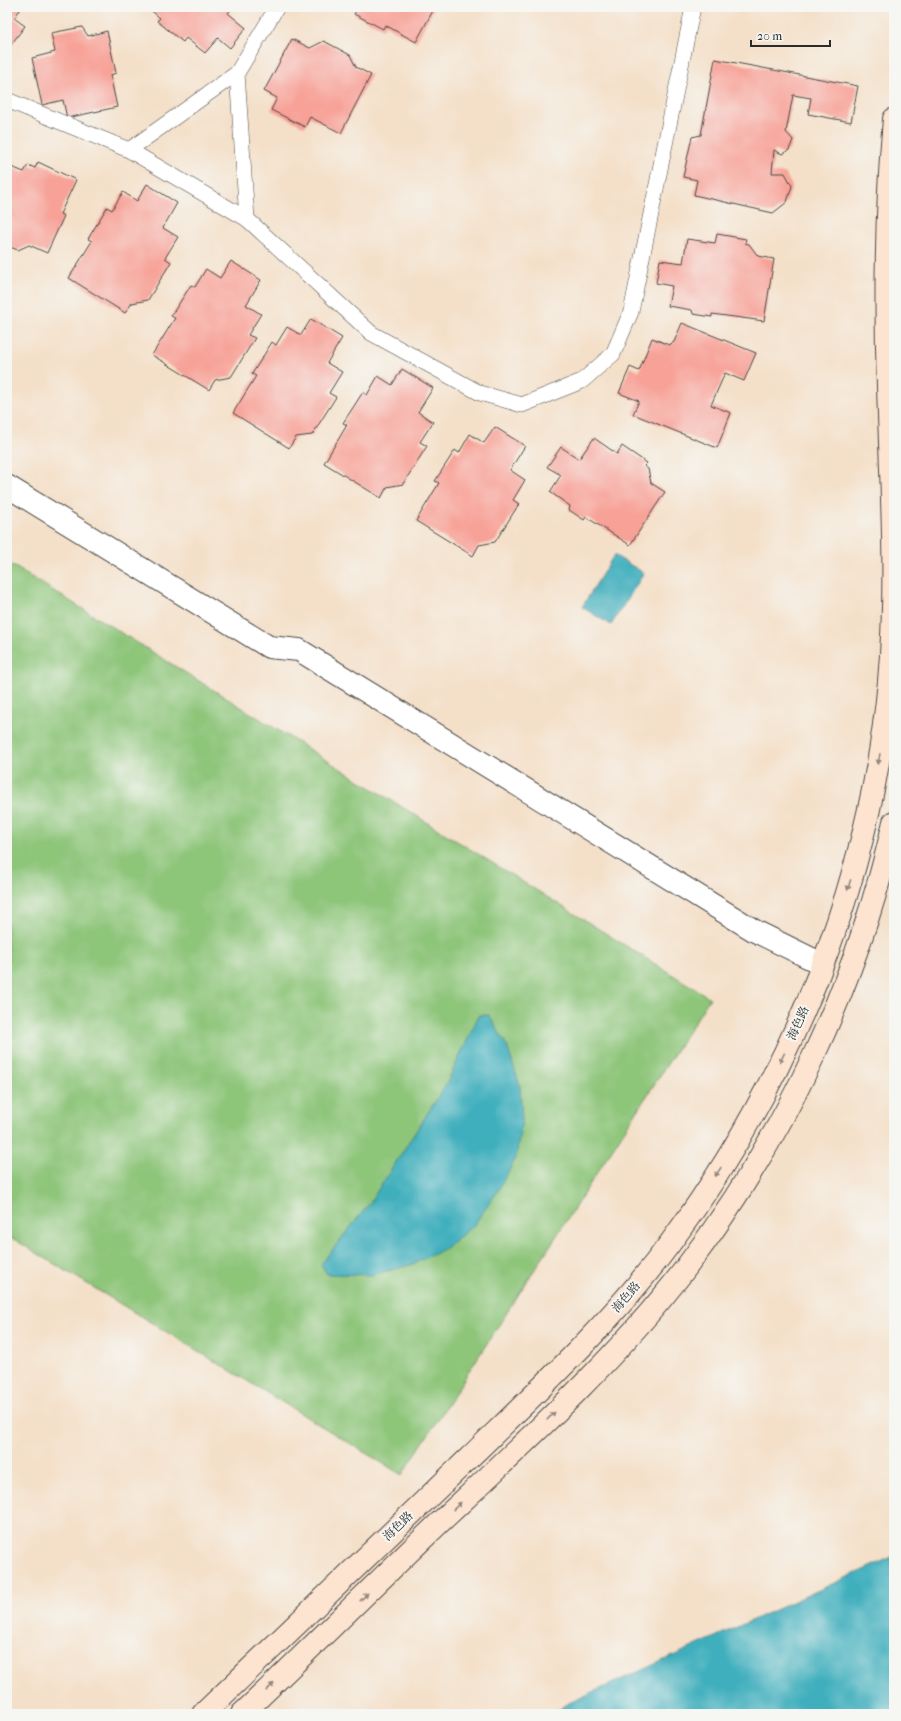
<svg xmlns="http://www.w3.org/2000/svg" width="901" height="1721" viewBox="0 0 901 1721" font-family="'IM FELL French Canon','Noto Serif SC',serif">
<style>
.green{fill:#8dc579;stroke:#5c7852}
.water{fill:#41afbd;stroke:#366d74}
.building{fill:#f7a197}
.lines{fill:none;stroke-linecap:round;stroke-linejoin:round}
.lane-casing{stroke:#494643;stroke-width:16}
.street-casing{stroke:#494643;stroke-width:24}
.secondary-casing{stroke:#494643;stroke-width:24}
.lane{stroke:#fff;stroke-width:15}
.street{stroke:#fff;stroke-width:22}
.secondary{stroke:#fde4d1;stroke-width:22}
.oneway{fill:#94887e}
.labels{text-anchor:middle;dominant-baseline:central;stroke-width:4;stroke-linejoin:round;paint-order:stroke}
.street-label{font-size:12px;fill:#2b2b2b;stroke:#f6f6f2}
</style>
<rect width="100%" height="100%" fill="#f6f6f2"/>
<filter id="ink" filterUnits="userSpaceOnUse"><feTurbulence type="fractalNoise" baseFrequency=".025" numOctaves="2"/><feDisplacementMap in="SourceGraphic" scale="8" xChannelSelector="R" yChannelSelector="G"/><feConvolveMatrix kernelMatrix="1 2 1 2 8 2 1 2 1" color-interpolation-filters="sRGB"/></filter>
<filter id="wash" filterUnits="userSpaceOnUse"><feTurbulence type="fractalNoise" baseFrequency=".012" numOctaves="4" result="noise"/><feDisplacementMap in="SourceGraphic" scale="16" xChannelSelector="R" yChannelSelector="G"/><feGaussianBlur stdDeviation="0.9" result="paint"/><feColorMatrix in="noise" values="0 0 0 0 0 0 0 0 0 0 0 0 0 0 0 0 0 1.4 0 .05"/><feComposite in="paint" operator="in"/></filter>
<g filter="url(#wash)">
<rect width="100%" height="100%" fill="#f4e0c9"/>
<path class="green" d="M 7,562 L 710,998 L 402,1475 L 7,1235 Z"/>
<g class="water">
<path d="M 614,555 L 644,573 L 611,625 L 582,607 Z"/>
<path d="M 479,1015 L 489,1015 L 507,1046 L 520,1086 L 522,1120 L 516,1158 L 496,1194 L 473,1226 L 444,1249 L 411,1265 L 371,1275 L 327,1274 L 321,1264 L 369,1204 L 447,1083 Z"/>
<path d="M 894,1556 L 894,1714 L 552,1714 L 569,1703 Z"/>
</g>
<g id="blocks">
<g class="building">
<path d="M 7,7 L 22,7 L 14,18 L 25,26 L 7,50 Z"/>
<path d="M 147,7 L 233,7 L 228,13 L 246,28 L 230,48 L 218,38 L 205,53 L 186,38 L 183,42 L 157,21 L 160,18 Z"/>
<path d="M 352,7 L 435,7 L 416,42 L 385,25 L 383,29 L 354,14 L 357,9 Z"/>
<path d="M 82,27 L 88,36 L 107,31 L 116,73 L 110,75 L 117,107 L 67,118 L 63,100 L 42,105 L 32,58 L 55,52 L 51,33 Z"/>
<path d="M 292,39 L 310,48 L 324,41 L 350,55 L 356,67 L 371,75 L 341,133 L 310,117 L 305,127 L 271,110 L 277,98 L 264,91 Z"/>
<path d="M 715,59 L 858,86 L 851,122 L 808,114 L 811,98 L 793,95 L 786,132 L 793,140 L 789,150 L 782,154 L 774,150 L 772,173 L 785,173 L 792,186 L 787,202 L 773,213 L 694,195 L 697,180 L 683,177 L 692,137 L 701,135 Z"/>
<path d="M 38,162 L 76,180 L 60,214 L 64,216 L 47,253 L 29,245 L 18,250 L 7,246 L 7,170 L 9,166 L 24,172 L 28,165 L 35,168 Z"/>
<path d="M 147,184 L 177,203 L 163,228 L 178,237 L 165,258 L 171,262 L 148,300 L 132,303 L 125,313 L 69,278 L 92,241 L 88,239 L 107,207 L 112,210 L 123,192 L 137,201 Z"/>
<path d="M 717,234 L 746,239 L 745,243 L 749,244 L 758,256 L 774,259 L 764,321 L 712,314 L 712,317 L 693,314 L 692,310 L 668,306 L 672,286 L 656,283 L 660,260 L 683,263 L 687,239 L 715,243 Z"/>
<path d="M 231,261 L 261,280 L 246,305 L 261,314 L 248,335 L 255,338 L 231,377 L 215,380 L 209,390 L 152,355 L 175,318 L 171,316 L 191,285 L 195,287 L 206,269 L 220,278 Z"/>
<path d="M 311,319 L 342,338 L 327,363 L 342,372 L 329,393 L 336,397 L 312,435 L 296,437 L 289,448 L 233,413 L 256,376 L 252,374 L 272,342 L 276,345 L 287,327 L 301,335 Z"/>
<path d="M 682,323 L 756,353 L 744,381 L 725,373 L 711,405 L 731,413 L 717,448 L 633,414 L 639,401 L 619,393 L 630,367 L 639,371 L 652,338 L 669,345 L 674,342 Z"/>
<path d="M 402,369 L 433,388 L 418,412 L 433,422 L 420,442 L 427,446 L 403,484 L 387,487 L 381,498 L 324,463 L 347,425 L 343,423 L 363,392 L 367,395 L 378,376 L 392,385 Z"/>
<path d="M 495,427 L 525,446 L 510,470 L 525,480 L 513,500 L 519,504 L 495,542 L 479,545 L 473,556 L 416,521 L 439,483 L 435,481 L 455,450 L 459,453 L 470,434 L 484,443 Z"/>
<path d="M 594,438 L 617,454 L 622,446 L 647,463 L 644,466 L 648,469 L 651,483 L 665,492 L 630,545 L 586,517 L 584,520 L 569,510 L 570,506 L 550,492 L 561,475 L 547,467 L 561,447 L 579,459 Z"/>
</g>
</g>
</g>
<g filter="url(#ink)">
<use href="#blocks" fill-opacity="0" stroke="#494643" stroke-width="1"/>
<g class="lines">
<defs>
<g id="lane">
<path d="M 237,73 L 247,219"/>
<path d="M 7,100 L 129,150 L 247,219 L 371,333 L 480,393 L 522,405 L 582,381 L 613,354 L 631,312 L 693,7"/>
<path d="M 129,150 L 237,73 L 277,7"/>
</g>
<path id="street" d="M 7,486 L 269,647 L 299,650 L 755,931 L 822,964"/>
<g id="secondary">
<path d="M 203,1714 C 292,1629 381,1543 469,1458 C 540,1389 612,1322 671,1242 C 791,1079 870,884 889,681 C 898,583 891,485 888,386 C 885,297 886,207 894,119"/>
<path d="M 242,1714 C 308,1651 372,1587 437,1525 C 522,1445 614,1362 685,1269 C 785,1137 857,984 894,822"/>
</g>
</defs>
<use href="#lane" class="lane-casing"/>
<use href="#street" class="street-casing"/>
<use href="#secondary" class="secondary-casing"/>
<use href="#lane" class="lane"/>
<use href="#street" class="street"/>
<use href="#secondary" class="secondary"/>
</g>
<defs><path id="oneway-solid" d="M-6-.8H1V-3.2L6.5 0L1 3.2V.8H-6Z"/></defs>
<g class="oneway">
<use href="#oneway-solid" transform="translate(879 759) rotate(100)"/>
<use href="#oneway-solid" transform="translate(849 885) rotate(107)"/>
<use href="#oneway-solid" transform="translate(782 1058) rotate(116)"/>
<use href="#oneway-solid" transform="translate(718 1172) rotate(123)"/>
<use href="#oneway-solid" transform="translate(551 1416) rotate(-44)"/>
<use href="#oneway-solid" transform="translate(457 1506) rotate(-43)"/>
<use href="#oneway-solid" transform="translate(364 1597) rotate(-44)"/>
<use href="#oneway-solid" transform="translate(270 1687) rotate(-44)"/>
</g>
</g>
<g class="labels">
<g class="street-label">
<text transform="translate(798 1023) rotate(-66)">海色路</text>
<text transform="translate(626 1297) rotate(-50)">海色路</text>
<text transform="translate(398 1526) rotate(-44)">海色路</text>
</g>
</g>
<rect width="901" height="1721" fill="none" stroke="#f6f6f2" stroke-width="24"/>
<path d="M751 40v6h79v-6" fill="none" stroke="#2b2b2b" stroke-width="2"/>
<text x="757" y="40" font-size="12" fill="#2b2b2b" stroke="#f6f6f2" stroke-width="3" paint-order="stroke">20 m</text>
</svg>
